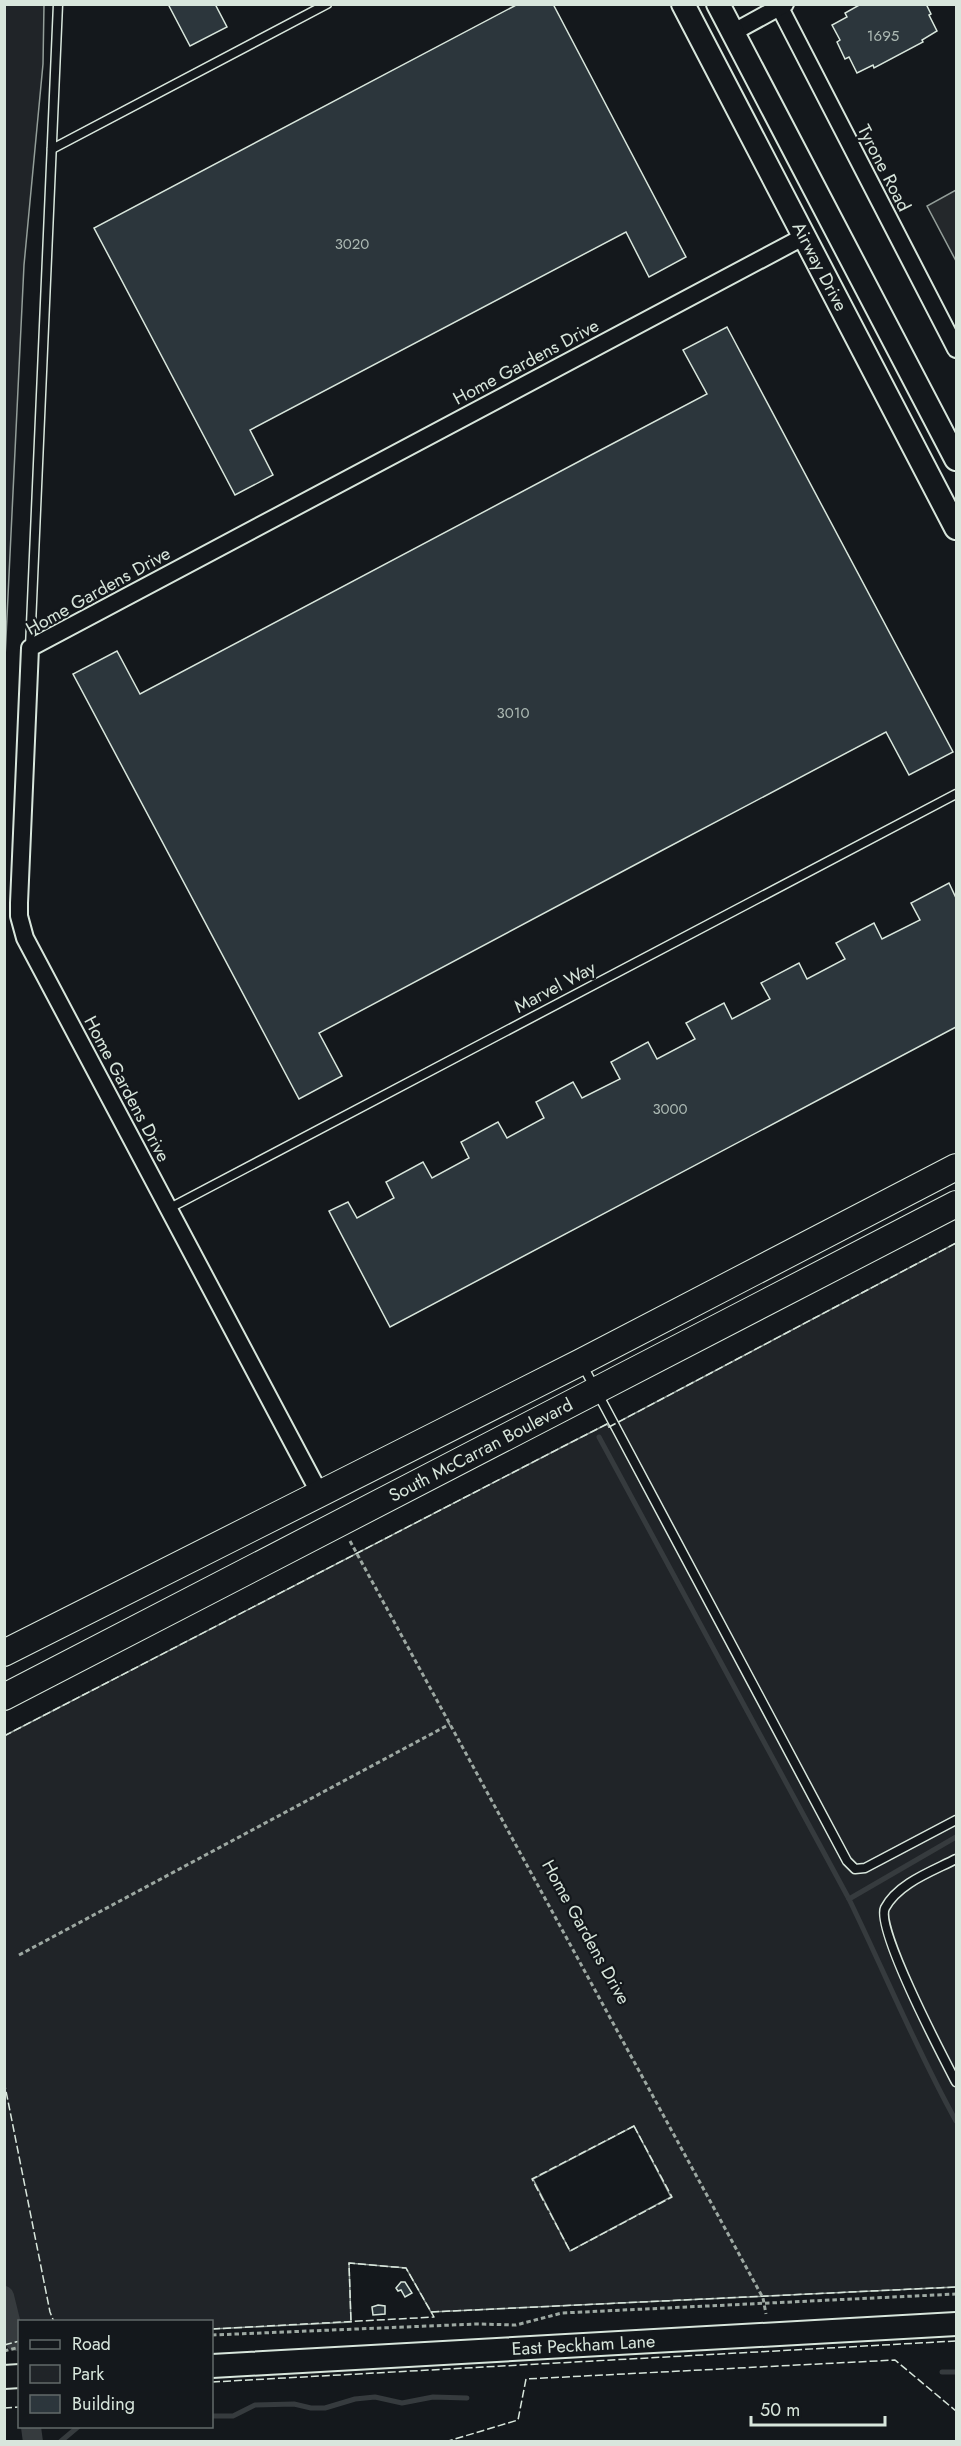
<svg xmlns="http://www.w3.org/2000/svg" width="961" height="2446" viewBox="0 0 961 2446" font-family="Jost,sans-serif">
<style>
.green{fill:#202428;stroke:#939e99;stroke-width:1.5;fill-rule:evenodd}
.parking{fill:#24282b;stroke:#939e99;stroke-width:1.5}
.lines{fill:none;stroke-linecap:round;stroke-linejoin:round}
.stream{stroke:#363b3e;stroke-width:5}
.canal{stroke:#363b3e;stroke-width:20}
.building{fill:#2c363c;stroke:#d8e6dc;stroke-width:1.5}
.lane-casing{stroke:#d8e6dc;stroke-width:11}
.street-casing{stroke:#d8e6dc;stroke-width:20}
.secondary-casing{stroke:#d8e6dc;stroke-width:26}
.primary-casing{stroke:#d8e6dc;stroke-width:28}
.path{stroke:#9da8a2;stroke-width:3;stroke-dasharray:4.5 3;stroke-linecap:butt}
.lane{stroke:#14181c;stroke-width:8}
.street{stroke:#14181c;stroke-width:16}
.secondary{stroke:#14181c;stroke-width:22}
.primary{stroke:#14181c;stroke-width:26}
.fence{stroke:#d8e6dc;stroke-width:1.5;stroke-dasharray:8 3;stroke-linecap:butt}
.labels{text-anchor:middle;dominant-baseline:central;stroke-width:4.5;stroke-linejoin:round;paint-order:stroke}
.number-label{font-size:15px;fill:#adbab4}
.street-label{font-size:18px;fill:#d8e6dc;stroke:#14181c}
</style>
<rect width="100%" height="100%" fill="#14181c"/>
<g class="green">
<path d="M 5,4 L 44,5 L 43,64 L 24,265 L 5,658 Z"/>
<path d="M 956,1243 L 956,2287 L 431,2312 L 406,2268 L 349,2263 L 351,2322 L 212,2329 L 212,2322 L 20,2322 L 19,2341 L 5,2345 L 4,1736 L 566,1445 L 607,1424 L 609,1427 ZM 634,2126 L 671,2197 L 570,2251 L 533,2179 Z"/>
</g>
<path class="parking" d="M 956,190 L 956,261 L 927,206 Z"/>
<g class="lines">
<g class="stream">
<path d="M 599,1437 L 849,1899 C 885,1973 916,2049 956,2121"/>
<path d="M 849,1899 L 956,1837"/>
<path d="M 942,2372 L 956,2372"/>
<path d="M 212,2416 L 233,2416 L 255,2405 L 294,2404 L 311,2408 L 325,2408 L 355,2399 L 375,2397 L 402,2403 L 433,2397 L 467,2398"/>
<path d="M 60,2442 L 79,2426"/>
</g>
<g class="canal">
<path d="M 4,2296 L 15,2341"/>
<path d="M 31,2427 L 33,2442"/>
</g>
</g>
<g class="building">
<path d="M 168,4 L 215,4 L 227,27 L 190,46 Z"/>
<path d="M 518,4 L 553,4 L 686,257 L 649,277 L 626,232 L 250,430 L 273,475 L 235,495 L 94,228 Z"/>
<path d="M 861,4 L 926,4 L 931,14 L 929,15 L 937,31 L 922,40 L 923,42 L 874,68 L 873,65 L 857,73 L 849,57 L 845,59 L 837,42 L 840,40 L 832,25 L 847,17 L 845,13 Z"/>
<path d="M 727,327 L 953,752 L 909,775 L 886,732 L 659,852 L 319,1033 L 342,1076 L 299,1099 L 73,674 L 117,651 L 140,694 L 593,454 L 707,394 L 683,350 Z"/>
<path d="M 949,883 L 956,898 L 956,1027 L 390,1327 L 329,1211 L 348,1202 L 357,1218 L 394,1198 L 386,1182 L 423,1162 L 432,1178 L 469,1158 L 461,1142 L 498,1122 L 507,1138 L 544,1118 L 536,1102 L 573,1082 L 582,1098 L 620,1079 L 611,1062 L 648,1042 L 657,1059 L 695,1039 L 686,1023 L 724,1003 L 732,1019 L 770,999 L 761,983 L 799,963 L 807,979 L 845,959 L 836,943 L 874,923 L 882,939 L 920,920 L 911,903 Z"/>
<path d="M 401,2282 L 405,2282 L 412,2293 L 405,2297 L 401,2290 L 398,2291 L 396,2288 Z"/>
<path d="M 378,2305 L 385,2306 L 385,2314 L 373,2315 L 372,2307 Z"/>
</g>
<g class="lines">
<defs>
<g id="lane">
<path d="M 52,149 L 327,4"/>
<path d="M 30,648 L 58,4"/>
<path d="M 168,1209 L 956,794"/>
<path d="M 582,1364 L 847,1861 L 855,1869 L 865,1868 L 956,1820"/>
<path d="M 956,1859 C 933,1871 898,1883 885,1908 C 875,1928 943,2057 956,2082"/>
</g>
<g id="street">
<path d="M 778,4 L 956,349"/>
<path d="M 732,33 L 785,4"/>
<path d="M 320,1494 L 25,938 L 19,916 L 19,903 L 30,648 L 805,236"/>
</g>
<g id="secondary">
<path id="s1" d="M 683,4 L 956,528"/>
<path d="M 718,4 L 956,459"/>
<path id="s2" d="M 212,2366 L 956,2324"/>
<path d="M 4,2377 L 20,2376"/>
</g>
<g id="primary">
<path d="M 4,1653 L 581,1362 L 956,1167"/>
<path id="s3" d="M 4,1697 L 956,1204"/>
</g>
</defs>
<use href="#lane" class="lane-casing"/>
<use href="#street" class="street-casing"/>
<use href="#secondary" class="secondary-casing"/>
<use href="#primary" class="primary-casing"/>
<g class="path">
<path d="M 350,1541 L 763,2298 L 766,2314"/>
<path d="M 19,1955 L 450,1724"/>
<path d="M 212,2335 L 477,2324 L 516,2325 L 562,2313 L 956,2294"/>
<path d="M 4,2351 L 20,2347"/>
</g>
<use href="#lane" class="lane"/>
<use href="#street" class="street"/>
<use href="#secondary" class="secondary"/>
<use href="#primary" class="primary"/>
<g class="fence">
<path d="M 4,1736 L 566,1445 L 607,1424 L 609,1427 L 956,1243"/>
<path d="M 4,2081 L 50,2312 L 54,2322"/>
<path d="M 634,2126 L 672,2197 L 570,2251 L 532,2179 Z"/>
<path d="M 431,2312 L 956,2287"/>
<path d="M 212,2329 L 434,2317 L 406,2268 L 349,2263 L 351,2322"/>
<path d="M 4,2345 L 20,2341"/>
<path d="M 212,2382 L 956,2341"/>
<path d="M 4,2408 L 20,2407"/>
<path d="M 445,2442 L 518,2420 L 526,2379 L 895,2360 L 956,2411"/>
</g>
</g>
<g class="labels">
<g class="number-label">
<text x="883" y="36">1695</text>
<text x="352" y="244">3020</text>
<text x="513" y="713">3010</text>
<text x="670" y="1109">3000</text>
</g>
<g class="street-label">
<text transform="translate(884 168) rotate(63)">Tyrone Road</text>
<text stroke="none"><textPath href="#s1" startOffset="296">Airway Drive</textPath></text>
<text transform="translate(526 362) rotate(-28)">Home Gardens Drive</text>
<text transform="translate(98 591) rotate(-29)">Home Gardens Drive</text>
<text transform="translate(555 987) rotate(-28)">Marvel Way</text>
<text transform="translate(127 1089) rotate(62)">Home Gardens Drive</text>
<text stroke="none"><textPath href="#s3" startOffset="537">South McCarran Boulevard</textPath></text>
<text transform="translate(586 1932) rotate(61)">Home Gardens Drive</text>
<text stroke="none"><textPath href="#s2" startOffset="372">East Peckham Lane</textPath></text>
</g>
</g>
<rect width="961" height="2446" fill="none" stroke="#d8e6dc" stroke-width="12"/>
<rect x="18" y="2320" width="195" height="108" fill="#14181c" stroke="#626a69" stroke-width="1.5"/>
<rect x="30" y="2340" width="30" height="9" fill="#14181c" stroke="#626a69" stroke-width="1.5"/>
<text x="72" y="2350" font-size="18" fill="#d8e6dc">Road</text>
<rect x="30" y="2365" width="30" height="18" fill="#202428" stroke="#626a69" stroke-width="1.5"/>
<text x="72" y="2380" font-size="18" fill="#d8e6dc">Park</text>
<rect x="30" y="2395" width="30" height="18" fill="#2c363c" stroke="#626a69" stroke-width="1.5"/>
<text x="72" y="2410" font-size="18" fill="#d8e6dc">Building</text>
<path d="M751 2416v9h134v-9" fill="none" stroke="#d8e6dc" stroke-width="3"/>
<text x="760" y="2416" font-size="18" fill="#d8e6dc" stroke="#14181c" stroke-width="4.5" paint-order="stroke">50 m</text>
</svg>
